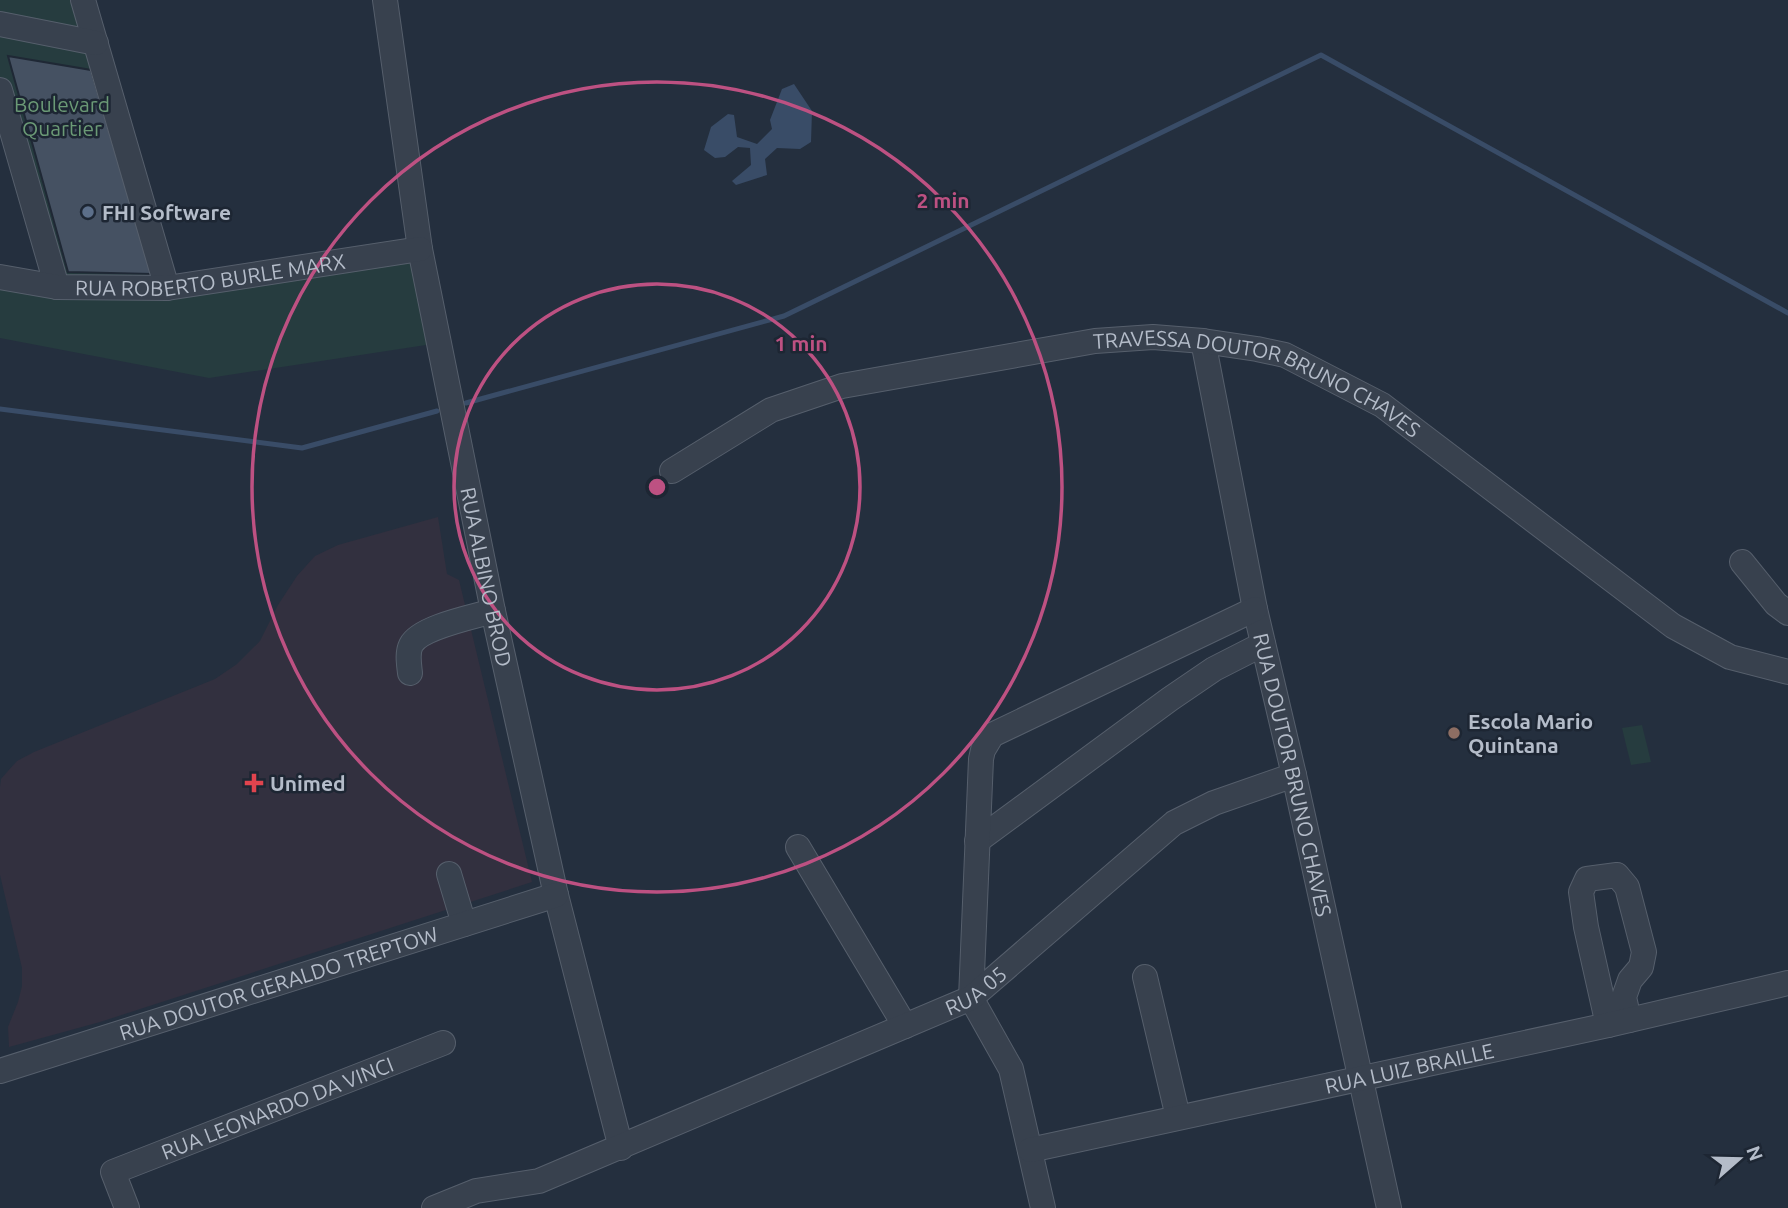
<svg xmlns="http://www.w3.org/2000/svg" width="1788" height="1208" viewBox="0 0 1788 1208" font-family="Ubuntu,sans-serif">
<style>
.medical{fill:#32303f}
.green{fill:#263c3f}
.water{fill:#394c67}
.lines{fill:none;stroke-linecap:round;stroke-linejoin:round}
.stream{stroke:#394c67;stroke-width:5}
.building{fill:#455162;stroke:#1f2835;stroke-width:2}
.minor-casing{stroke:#565f6c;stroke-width:26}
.minor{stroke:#38414e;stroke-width:24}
.ring{fill:none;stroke:#bd5182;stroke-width:3.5}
.service-dot{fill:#5c6f8a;stroke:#1d2633;stroke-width:2.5}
.education-dot{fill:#8d6e63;stroke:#1d2633;stroke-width:2.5}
.health-dot{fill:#e0444e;stroke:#1d2633;stroke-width:2.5}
.labels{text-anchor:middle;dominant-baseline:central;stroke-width:5;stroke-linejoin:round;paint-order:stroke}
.park-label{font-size:21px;fill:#6b9a76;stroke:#1d2633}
.poi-label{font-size:21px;font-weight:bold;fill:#b4bcc9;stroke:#1d2633;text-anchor:start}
.street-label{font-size:21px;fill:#b4bcc9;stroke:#1d2633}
.centre{fill:#bd5182;stroke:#1d2633;stroke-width:3.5}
.ring-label{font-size:21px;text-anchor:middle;font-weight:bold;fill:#bd5182;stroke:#1d2633;stroke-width:5;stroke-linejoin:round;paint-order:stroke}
</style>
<rect width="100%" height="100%" fill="#242f3e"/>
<path class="medical" d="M 438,517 L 447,574 L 459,580 L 532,882 L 100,1022 L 9,1047 L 8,1027 L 18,1002 L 22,986 L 22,968 L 0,875 L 0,787 L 1,779 L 8,771 L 17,761 L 34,752 L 215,679 L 237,664 L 260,641 L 278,605 L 297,576 L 315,556 L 338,545 Z"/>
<g class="green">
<path d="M 0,0 L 83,0 L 167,288 L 420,249 L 439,343 L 209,378 L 0,338 L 0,277 L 56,287 L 0,91 Z"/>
<path d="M 1642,725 L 1651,762 L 1631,765 L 1622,728 Z"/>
</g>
<path class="water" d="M 794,84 L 812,111 L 811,142 L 800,149 L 777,148 L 765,159 L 767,175 L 736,185 L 732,181 L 751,165 L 750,148 L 738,147 L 725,157 L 715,158 L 704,150 L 711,127 L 728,114 L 734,115 L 737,137 L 757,144 L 772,129 L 770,120 L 782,89 Z"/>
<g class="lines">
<g class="stream">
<path d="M 466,403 L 784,316 L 1321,55 L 1788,313"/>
<path d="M 0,409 L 302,448 L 437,411"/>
</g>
</g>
<path class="building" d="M 8,56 L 91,70 L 152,274 L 68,272 Z"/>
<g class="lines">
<defs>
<g id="minor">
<path d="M 83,0 L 167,288"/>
<path id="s1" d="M 385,0 L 420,249 L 493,611 L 556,895 L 621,1148"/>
<path d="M 0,24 L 96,43"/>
<path d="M 0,90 L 57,287"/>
<path id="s2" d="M 0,277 L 57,287 L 167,288 L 420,249"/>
<path id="s3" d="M 1203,341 L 1255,609 L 1294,775 L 1389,1208"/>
<path id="s4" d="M 672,471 L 771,410 L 842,386 L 1095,341 L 1153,337 L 1203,341 L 1257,349 L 1285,355 L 1382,405 L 1673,626 L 1730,657 L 1788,672"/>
<path d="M 1742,562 L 1776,604 L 1788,613"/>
<path d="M 410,673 C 409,664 407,653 411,645 C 420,627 473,617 493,611"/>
<path d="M 977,841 L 1170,699 L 1214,669 L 1263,644"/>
<path d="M 798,847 L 905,1026"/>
<path d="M 449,874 L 464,924"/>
<path d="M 1145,977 L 1178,1117"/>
<path d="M 971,998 L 981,759 L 983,750 L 992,735 L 1255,609"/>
<path d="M 971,998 L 1011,1069 L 1043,1208"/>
<path d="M 1608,1025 L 1586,927 L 1581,892 L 1587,879 L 1617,875 L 1627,887 L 1644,952 L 1641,967 L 1630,980 L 1624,997 L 1629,1020"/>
<path id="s5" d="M 0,1071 L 556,895"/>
<path id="s6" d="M 1030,1150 L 1608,1025 L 1788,983"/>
<path id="s7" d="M 127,1208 L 113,1172 L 443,1043"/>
<path id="s8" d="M 434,1208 L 476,1191 L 539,1181 L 971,998 L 1174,823 L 1214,803 L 1294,775"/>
</g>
</defs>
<use href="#minor" class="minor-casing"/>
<use href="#minor" class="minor"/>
</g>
<g class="ring">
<circle cx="657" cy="487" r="203"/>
<circle cx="657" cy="487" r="405"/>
</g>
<circle class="service-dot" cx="88" cy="212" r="7"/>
<circle class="education-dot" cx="1454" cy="733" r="7"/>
<path class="health-dot" d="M250.5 772.5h7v7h7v7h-7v7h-7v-7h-7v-7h7z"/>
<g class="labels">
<g class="park-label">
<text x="62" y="104">Boulevard<tspan x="62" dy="24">Quartier</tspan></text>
</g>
<g class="poi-label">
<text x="102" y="212">FHI Software</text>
<text x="1468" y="721">Escola Mario<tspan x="1468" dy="24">Quintana</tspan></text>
<text x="270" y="783">Unimed</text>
</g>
<g class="street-label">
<text stroke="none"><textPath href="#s2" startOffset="212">RUA ROBERTO BURLE MARX</textPath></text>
<text stroke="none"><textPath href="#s4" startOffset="620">TRAVESSA DOUTOR BRUNO CHAVES</textPath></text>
<text stroke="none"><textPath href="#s1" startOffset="586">RUA ALBINO BROD</textPath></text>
<text stroke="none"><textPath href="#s3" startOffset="443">RUA DOUTOR BRUNO CHAVES</textPath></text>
<text stroke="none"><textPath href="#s5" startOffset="292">RUA DOUTOR GERALDO TREPTOW</textPath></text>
<text stroke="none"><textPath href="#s8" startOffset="586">RUA 05</textPath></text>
<text stroke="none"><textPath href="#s6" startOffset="388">RUA LUIZ BRAILLE</textPath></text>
<text stroke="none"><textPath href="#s7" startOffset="215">RUA LEONARDO DA VINCI</textPath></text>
</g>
</g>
<circle cx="657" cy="487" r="10" class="centre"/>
<g class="ring-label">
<text x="943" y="208">2 min</text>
<text x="801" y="351">1 min</text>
</g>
<g transform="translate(1739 1159) rotate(70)" stroke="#1d2633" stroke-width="5" paint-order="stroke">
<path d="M0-5L12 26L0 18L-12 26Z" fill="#b4bcc9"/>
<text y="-10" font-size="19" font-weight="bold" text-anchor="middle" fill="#b4bcc9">N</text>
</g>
</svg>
